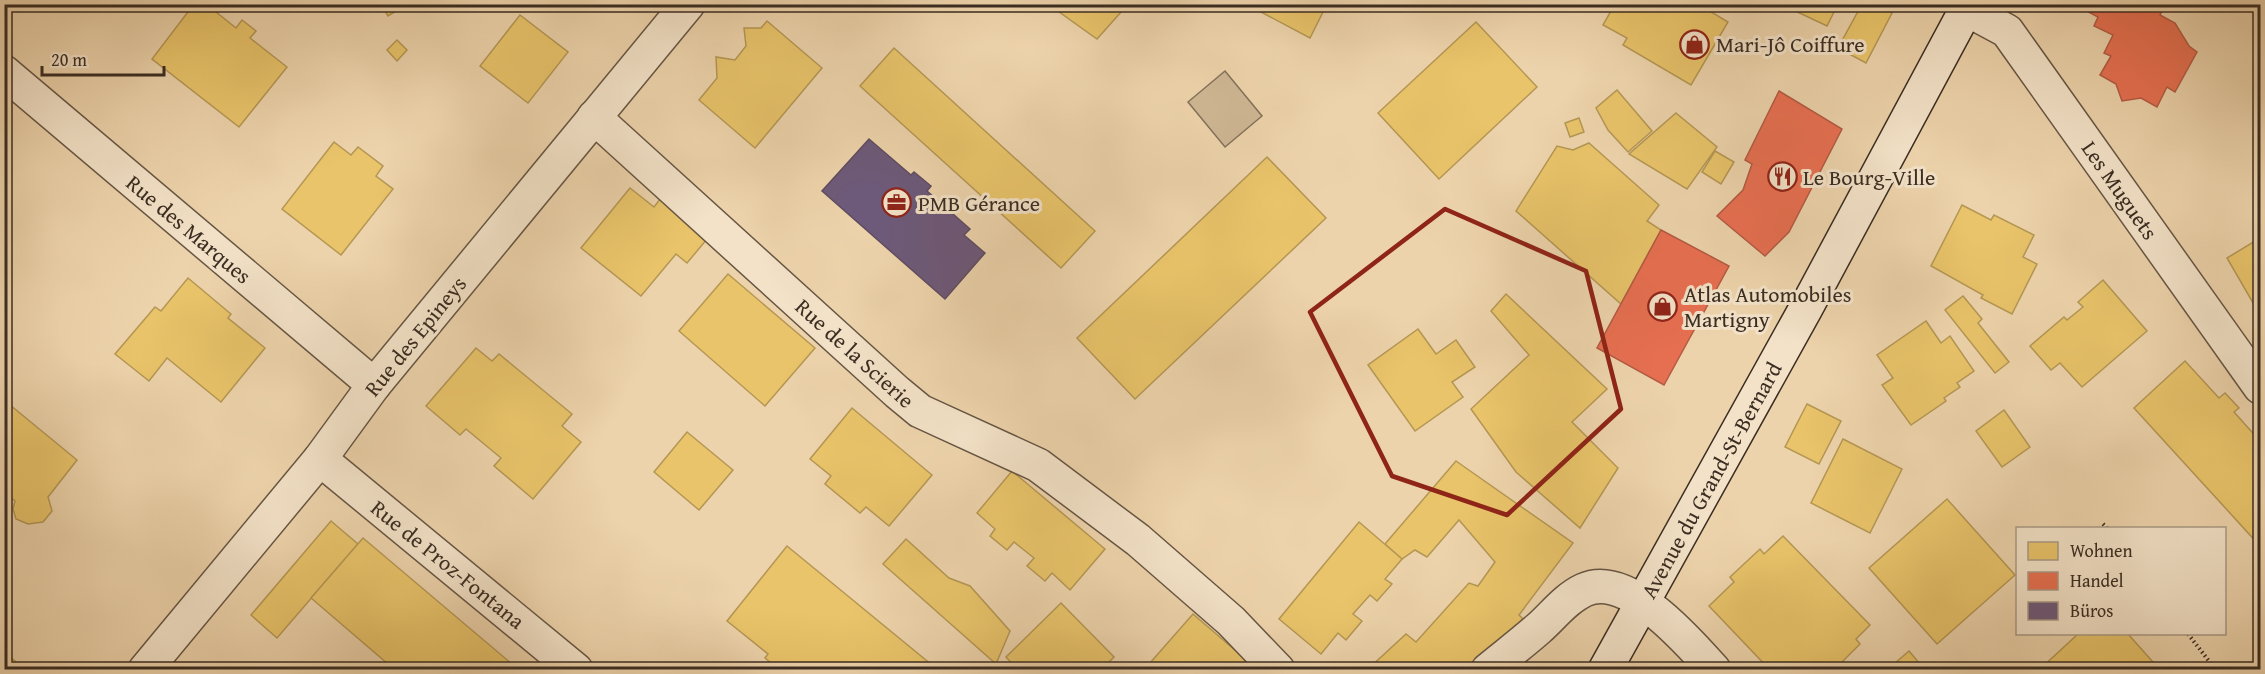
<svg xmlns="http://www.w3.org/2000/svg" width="2265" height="674" viewBox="0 0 2265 674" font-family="'Gentium Book Plus',serif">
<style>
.green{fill:#cfb794;stroke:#84725b;stroke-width:1.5}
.homes{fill:#e9c46a;stroke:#b49754;stroke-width:1.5}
.shops{fill:#e76f51;stroke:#b35b43;stroke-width:1.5}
.offices{fill:#6d597a;stroke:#5e4c60;stroke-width:1.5}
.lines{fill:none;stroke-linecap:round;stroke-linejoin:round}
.street-casing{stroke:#675644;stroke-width:36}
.secondary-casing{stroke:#3a2d22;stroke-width:36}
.path{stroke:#3a2d22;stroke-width:4;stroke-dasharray:1.5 3;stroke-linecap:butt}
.street{stroke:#f3e2c8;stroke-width:33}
.secondary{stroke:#f3e2c8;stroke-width:33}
.marked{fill:none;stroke:#8f2418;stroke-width:4.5;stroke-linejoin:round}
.labels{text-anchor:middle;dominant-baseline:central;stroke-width:6;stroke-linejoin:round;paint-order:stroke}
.poi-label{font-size:22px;fill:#3a2d22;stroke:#f3e2c8;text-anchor:start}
.street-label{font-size:22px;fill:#3a2d22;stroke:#f3e2c8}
</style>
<rect width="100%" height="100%" fill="#edd3ab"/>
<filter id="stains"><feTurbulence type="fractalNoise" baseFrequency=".00333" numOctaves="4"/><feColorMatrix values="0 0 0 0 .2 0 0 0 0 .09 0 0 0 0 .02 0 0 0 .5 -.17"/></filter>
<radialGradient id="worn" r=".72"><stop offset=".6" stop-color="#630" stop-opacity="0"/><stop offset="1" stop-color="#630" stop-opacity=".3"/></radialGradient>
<path class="green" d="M 1225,71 L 1262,116 L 1225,147 L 1188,102 Z"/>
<g class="homes">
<path d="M 194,4 L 206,4 L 236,28 L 242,20 L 256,31 L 250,38 L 287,67 L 239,127 L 152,59 Z"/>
<path d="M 381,4 L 405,4 L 406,5 L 388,16 Z"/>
<path d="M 1048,4 L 1141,4 L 1142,9 L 1122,11 L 1097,39 Z"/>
<path d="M 1246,4 L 1327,4 L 1310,38 Z"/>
<path d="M 1615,4 L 1698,4 L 1728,22 L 1691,85 L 1623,45 L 1627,38 L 1603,25 Z"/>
<path d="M 1788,4 L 1838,4 L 1827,26 L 1787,7 Z"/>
<path d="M 1862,4 L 1877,4 L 1892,13 L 1866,63 L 1838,48 Z"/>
<path d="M 520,15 L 568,52 L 528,103 L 480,66 Z"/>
<path d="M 767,21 L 822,68 L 755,148 L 699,100 L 717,78 L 716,57 L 735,60 L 746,46 L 744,28 L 761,28 Z"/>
<path d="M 1476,22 L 1537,87 L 1439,179 L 1378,113 Z"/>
<path d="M 397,40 L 407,50 L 397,61 L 387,50 Z"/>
<path d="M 894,48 L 1095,231 L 1061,268 L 860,86 Z"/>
<path d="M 1617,90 L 1652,131 L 1628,152 L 1608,130 L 1596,108 Z"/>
<path d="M 1676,113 L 1717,147 L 1687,189 L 1629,154 Z"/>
<path d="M 1579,118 L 1584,132 L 1570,137 L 1565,123 Z"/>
<path d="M 334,142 L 351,155 L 358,147 L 383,166 L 376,176 L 393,189 L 341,255 L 282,209 Z"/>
<path d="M 1589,143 L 1659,205 L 1647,221 L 1661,230 L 1621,304 L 1516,211 L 1557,146 L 1573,150 Z"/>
<path d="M 1715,151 L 1734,162 L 1721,184 L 1702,172 Z"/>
<path d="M 1267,157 L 1326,218 L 1135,399 L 1077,338 Z"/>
<path d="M 630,188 L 654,207 L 664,194 L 712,233 L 687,263 L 676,254 L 641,296 L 581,248 Z"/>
<path d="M 1962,205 L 1991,220 L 1994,215 L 2034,235 L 2023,257 L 2037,264 L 2012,314 L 1981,298 L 1983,295 L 1931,266 Z"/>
<path d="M 2260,238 L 2260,315 L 2227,258 Z"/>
<path d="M 728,274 L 815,348 L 765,406 L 679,331 Z"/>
<path d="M 188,278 L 231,314 L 228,318 L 265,348 L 221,402 L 167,358 L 149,381 L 115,354 L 155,307 L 161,311 Z"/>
<path d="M 2103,280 L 2147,331 L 2082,387 L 2060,363 L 2051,370 L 2030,346 L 2064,317 L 2067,320 L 2083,307 L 2078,302 Z"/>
<path d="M 1506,294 L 1607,389 L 1572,422 L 1618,468 L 1580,528 L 1516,472 L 1471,409 L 1529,355 L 1491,311 Z"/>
<path d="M 1963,296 L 1982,319 L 1978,323 L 2009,362 L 1995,373 L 1945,310 Z"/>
<path d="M 1926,321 L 1941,343 L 1950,336 L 1974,371 L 1957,383 L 1960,387 L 1944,398 L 1946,401 L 1911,425 L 1882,385 L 1893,378 L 1877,355 Z"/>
<path d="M 1418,329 L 1436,354 L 1456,340 L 1475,367 L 1452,382 L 1463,397 L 1415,431 L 1368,365 Z"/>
<path d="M 476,348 L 492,361 L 499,354 L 572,414 L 562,426 L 581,442 L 533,499 L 494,466 L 501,458 L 466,429 L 460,435 L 426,406 Z"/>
<path d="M 2185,361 L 2219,398 L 2225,393 L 2239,408 L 2234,412 L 2260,441 L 2260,546 L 2134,408 Z"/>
<path d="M 4,400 L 77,460 L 48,497 L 52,511 L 43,522 L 28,524 L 16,519 L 13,509 L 15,501 L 4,492 Z"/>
<path d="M 1807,404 L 1841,421 L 1819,464 L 1785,447 Z"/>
<path d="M 852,408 L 932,475 L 889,526 L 866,507 L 860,513 L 825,484 L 831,476 L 810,459 Z"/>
<path d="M 2004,410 L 2030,447 L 2002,467 L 1976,431 Z"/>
<path d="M 687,432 L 733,470 L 699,510 L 654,472 Z"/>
<path d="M 1843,439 L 1902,469 L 1870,533 L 1811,503 Z"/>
<path d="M 1456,461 L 1573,543 L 1519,615 L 1523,619 L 1468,670 L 1367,670 L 1406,634 L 1416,642 L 1469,583 L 1478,586 L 1495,562 L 1459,520 L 1427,557 L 1415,550 L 1402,559 L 1385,544 Z"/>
<path d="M 1012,471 L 1105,549 L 1070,590 L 1052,573 L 1045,581 L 1027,566 L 1034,558 L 1014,542 L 1007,550 L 990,536 L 995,529 L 977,513 Z"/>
<path d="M 1947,499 L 2015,575 L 1937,644 L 1869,568 Z"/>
<path d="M 331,521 L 358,544 L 277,638 L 251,615 Z"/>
<path d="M 1359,522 L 1402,559 L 1385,579 L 1392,584 L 1377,601 L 1370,595 L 1353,614 L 1362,621 L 1346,640 L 1338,633 L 1321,654 L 1279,619 Z"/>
<path d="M 1783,536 L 1870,625 L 1856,639 L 1860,644 L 1834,670 L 1770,670 L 1709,606 L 1734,582 L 1730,577 L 1760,549 L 1764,554 Z"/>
<path d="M 363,538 L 519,670 L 395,670 L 311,598 Z"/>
<path d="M 906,539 L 949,578 L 970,586 L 1010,631 L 996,664 L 883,564 Z"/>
<path d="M 787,546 L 938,670 L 779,670 L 765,658 L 768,654 L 727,621 Z"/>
<path d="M 1061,603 L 1114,657 L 1101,670 L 1018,670 L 1006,657 Z"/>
<path d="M 1193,614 L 1258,670 L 1158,670 L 1150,663 Z"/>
<path d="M 2078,634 L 2128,634 L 2160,670 L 2039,670 Z"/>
<path d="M 1909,651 L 1925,670 L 1887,670 Z"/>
<path d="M 4,652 L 26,670 L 4,670 Z"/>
</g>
<g class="shops">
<path d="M 2074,4 L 2166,4 L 2160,15 L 2175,23 L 2189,46 L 2197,52 L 2175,92 L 2167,87 L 2157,107 L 2141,98 L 2122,101 L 2116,84 L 2100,75 L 2111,56 L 2104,53 L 2113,35 L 2094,26 L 2098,17 Z"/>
<path d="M 1779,91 L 1842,129 L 1789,232 L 1765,256 L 1717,216 L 1743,190 L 1752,164 L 1745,160 Z"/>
<path d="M 1661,230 L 1729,266 L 1664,385 L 1597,348 Z"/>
</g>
<path class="offices" d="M 869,139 L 911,175 L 914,172 L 931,186 L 927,191 L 970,229 L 964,235 L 985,253 L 945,299 L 822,191 Z"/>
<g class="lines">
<defs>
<g id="street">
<path d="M 1966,9 L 2007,31 L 2260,387"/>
<path d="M 4,72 L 374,385"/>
<path d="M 594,117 L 897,392 L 920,411 L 1038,465 L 1138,540 L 1231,621 L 1278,670"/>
<path d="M 320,459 L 576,670"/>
<path d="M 145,670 L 320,459 L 374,385 L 688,4"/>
<path d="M 1488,670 C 1505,656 1522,643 1538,629 C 1553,616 1565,599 1584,590 C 1627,570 1688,641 1714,670"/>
</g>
<path id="secondary" d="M 1605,670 L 1806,308 L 1969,4"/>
</defs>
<use href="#street" class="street-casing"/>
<use href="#secondary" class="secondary-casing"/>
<g class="path">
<path d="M 2103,524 L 2107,528"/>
<path d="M 2188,634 L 2216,670"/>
</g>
<use href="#street" class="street"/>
<use href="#secondary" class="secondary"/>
</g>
<path class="marked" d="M 1445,209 L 1586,271 L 1621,409 L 1507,515 L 1392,476 L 1310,312 Z"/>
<defs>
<symbol id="shop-ring" viewBox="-11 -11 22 22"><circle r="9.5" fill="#f3e2c8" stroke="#8f2418" stroke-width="1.5"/><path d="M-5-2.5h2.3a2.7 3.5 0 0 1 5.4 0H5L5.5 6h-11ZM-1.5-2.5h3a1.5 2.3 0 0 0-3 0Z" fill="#8f2418"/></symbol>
<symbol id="restaurant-ring" viewBox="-11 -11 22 22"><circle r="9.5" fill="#f3e2c8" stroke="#8f2418" stroke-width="1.5"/><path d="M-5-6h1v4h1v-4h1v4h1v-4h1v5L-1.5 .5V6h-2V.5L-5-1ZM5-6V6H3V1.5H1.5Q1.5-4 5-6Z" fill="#8f2418"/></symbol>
<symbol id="office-ring" viewBox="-11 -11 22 22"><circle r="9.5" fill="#f3e2c8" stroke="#8f2418" stroke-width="1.5"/><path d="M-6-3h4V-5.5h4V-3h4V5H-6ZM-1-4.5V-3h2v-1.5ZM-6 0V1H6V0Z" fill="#8f2418"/></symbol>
</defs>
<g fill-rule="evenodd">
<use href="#shop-ring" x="1678" y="28" width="33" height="33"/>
<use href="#restaurant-ring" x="1766" y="160" width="33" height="33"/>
<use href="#office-ring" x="880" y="186" width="33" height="33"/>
<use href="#shop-ring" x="1646" y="290" width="33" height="33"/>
</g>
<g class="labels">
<g class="poi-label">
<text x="1716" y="44">Mari-Jô Coiffure</text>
<text x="1803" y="177">Le Bourg-Ville</text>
<text x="918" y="203">PMB Gérance</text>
<text x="1684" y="294">Atlas Automobiles<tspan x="1684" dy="25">Martigny</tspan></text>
</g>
<g class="street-label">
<text transform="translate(2120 190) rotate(55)">Les Muguets</text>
<text transform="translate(189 229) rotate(40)">Rue des Marques</text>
<text transform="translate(415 336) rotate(-51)">Rue des Epineys</text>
<text transform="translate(855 353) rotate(42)">Rue de la Scierie</text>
<text transform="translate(1711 480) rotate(-61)">Avenue du Grand-St-Bernard</text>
<text transform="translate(448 564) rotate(39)">Rue de Proz-Fontana</text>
</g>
</g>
<rect width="2265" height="674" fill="none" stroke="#edd3ab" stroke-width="24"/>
<rect x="6" y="6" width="2253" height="662" fill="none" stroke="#3a2d22" stroke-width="3"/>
<rect x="12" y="12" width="2241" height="650" fill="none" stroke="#3a2d22" stroke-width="1.5"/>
<rect x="2016" y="527" width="210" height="108" fill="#f3e2c8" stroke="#a99a86" stroke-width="1.5"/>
<rect x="2028" y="542" width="30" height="18" fill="#e9c46a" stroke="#a99a86" stroke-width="1.5"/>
<text x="2070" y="557" font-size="18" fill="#3a2d22">Wohnen</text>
<rect x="2028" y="572" width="30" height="18" fill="#e76f51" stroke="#a99a86" stroke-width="1.5"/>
<text x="2070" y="587" font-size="18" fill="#3a2d22">Handel</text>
<rect x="2028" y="602" width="30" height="18" fill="#6d597a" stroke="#a99a86" stroke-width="1.5"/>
<text x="2070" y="617" font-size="18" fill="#3a2d22">Büros</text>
<path d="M42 66v9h122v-9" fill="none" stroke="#3a2d22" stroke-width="3"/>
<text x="51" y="66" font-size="18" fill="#3a2d22" stroke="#f3e2c8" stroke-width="4.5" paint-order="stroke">20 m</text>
<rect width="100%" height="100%" filter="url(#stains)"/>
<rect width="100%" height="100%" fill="url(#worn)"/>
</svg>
